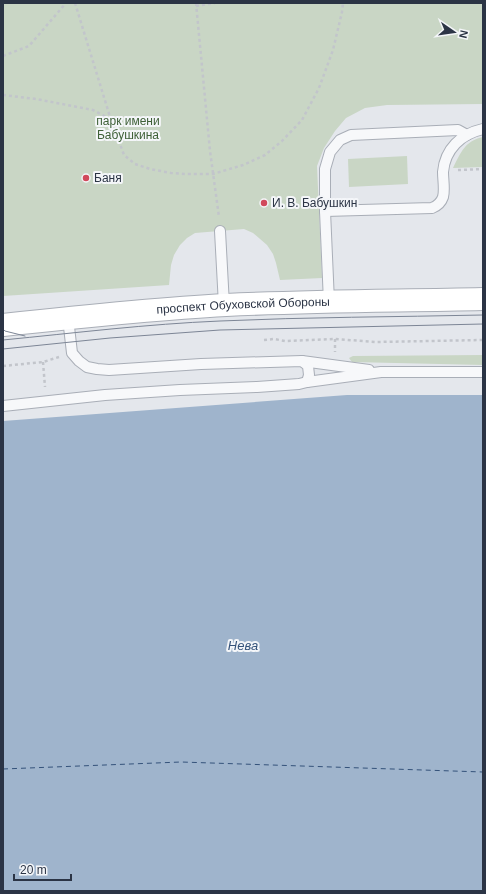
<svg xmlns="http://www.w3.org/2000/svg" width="486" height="894" viewBox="0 0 486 894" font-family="Helvetica,sans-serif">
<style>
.green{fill:#c9d6c5}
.water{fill:#9fb4cc}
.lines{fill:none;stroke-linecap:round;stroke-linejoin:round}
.ferry{stroke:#34527a;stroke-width:1;stroke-dasharray:5 4;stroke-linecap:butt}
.service-casing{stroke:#a9aeb7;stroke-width:12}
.secondary-casing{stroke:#a9aeb7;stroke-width:24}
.path{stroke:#c2c5cb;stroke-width:2.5;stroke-dasharray:3 3;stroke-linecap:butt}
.service{stroke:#f7f8fa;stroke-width:10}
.secondary{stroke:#fff;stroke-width:22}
.tram{stroke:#7d8696;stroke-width:1}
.poi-dot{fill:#d1495b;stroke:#f4f6f9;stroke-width:1.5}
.labels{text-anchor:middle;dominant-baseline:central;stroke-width:4;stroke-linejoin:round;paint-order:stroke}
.park-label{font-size:12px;fill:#3f6138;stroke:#f4f6f9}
.poi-label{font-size:12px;fill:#2b3445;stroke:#f4f6f9;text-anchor:start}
.street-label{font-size:12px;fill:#2b3445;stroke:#f4f6f9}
.water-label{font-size:13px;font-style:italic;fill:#34527a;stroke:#f4f6f9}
</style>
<rect width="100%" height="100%" fill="#e4e7ec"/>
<g class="green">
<path d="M 3,3 L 483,3 L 483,104 L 387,105 L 365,108 L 346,118 L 335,131 L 324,148 L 317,166 L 322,278 L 280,280 L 276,263 L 273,254 L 267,245 L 253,233 L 244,229 L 195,233 L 187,238 L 180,245 L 174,255 L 171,265 L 169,285 L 3,296 Z"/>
<path d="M 483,137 L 483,167 L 453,168 C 461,152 465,141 483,137 Z"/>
<path d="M 407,156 L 408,184 L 349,187 L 348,159 Z"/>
<path d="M 483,355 L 483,365 L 352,362 L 349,358 L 353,356 Z"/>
</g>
<path class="water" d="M 347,395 L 483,395 L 483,891 L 3,891 L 3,421 Z"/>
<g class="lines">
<path class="ferry" d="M 3,769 L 181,762 L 483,772"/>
<defs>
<g id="service">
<path d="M 325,211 L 432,208 C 437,206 441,203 443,197 C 445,190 443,180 443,172 C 445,149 461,134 483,129"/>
<path d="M 220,231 L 224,305"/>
<path d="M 329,302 L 325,211 L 325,169 L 330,152 L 340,140 L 351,135 L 458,130 L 467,135"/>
<path d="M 68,318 L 72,353 L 79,361 L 87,367 L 97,369 L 109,370 L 201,364 L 302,361 L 369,370"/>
<path d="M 302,361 L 308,366 L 309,375 L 307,382"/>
<path d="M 3,406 L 105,395 L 180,390 L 257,387 L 299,384 L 307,382 L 381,372 L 483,372"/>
</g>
<g id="secondary">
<path id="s1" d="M 3,325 C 77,317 152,309 226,305 C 312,301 397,301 483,299"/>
</g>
</defs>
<use href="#service" class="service-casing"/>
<use href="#secondary" class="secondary-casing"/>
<g class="path">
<path d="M 75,3 L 111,120 L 124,155 L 135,164 L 150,169 L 171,173 L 186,174 L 213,174 L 243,165 L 265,155 L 282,141 L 302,120 L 319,88 L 333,50 L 342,12 L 343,3"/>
<path d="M 196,3 L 210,151 L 219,217"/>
<path d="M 196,6 L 215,3"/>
<path d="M 3,56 L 29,46 L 66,3"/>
<path d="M 3,95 L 36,99 L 93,110 L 110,119"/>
<path d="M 458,170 L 483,169"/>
<path d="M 335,339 L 335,352"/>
<path d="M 264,340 L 274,339 L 285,341 L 335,339 L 376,342 L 483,340"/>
<path d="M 43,362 L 45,387"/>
<path d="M 3,366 L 43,362 L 59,357"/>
</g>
<use href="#service" class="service"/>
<use href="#secondary" class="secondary"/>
<g class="tram">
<path d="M 3,329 L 5,331 L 25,336"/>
<path d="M 3,340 C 75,333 147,324 220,321 C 308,317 395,317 483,315"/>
<path d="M 3,349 L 110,338 L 220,330 L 483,324"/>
</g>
</g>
<g class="poi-dot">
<circle cx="86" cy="178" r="4"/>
<circle cx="264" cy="203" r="4"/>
</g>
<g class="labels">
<g class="park-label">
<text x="128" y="121">парк имени<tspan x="128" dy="14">Бабушкина</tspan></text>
</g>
<g class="poi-label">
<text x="94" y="178">Баня</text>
<text x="272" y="203">И. В. Бабушкин</text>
</g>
<g class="street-label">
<text stroke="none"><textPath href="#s1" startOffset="241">проспект Обуховской Обороны</textPath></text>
</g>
<g class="water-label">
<text x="243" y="645">Нева</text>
</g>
</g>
<rect width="486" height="894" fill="none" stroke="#2b3445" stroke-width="8"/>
<g transform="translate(454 32) rotate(103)" stroke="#f4f6f9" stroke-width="3" paint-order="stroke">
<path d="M0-3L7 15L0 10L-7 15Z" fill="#2b3445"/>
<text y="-6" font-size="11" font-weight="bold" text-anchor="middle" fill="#2b3445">N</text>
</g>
<path d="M14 874v6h57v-6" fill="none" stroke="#2b3445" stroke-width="2"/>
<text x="20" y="874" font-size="12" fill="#2b3445" stroke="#f4f6f9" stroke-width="3" paint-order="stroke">20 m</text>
</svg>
